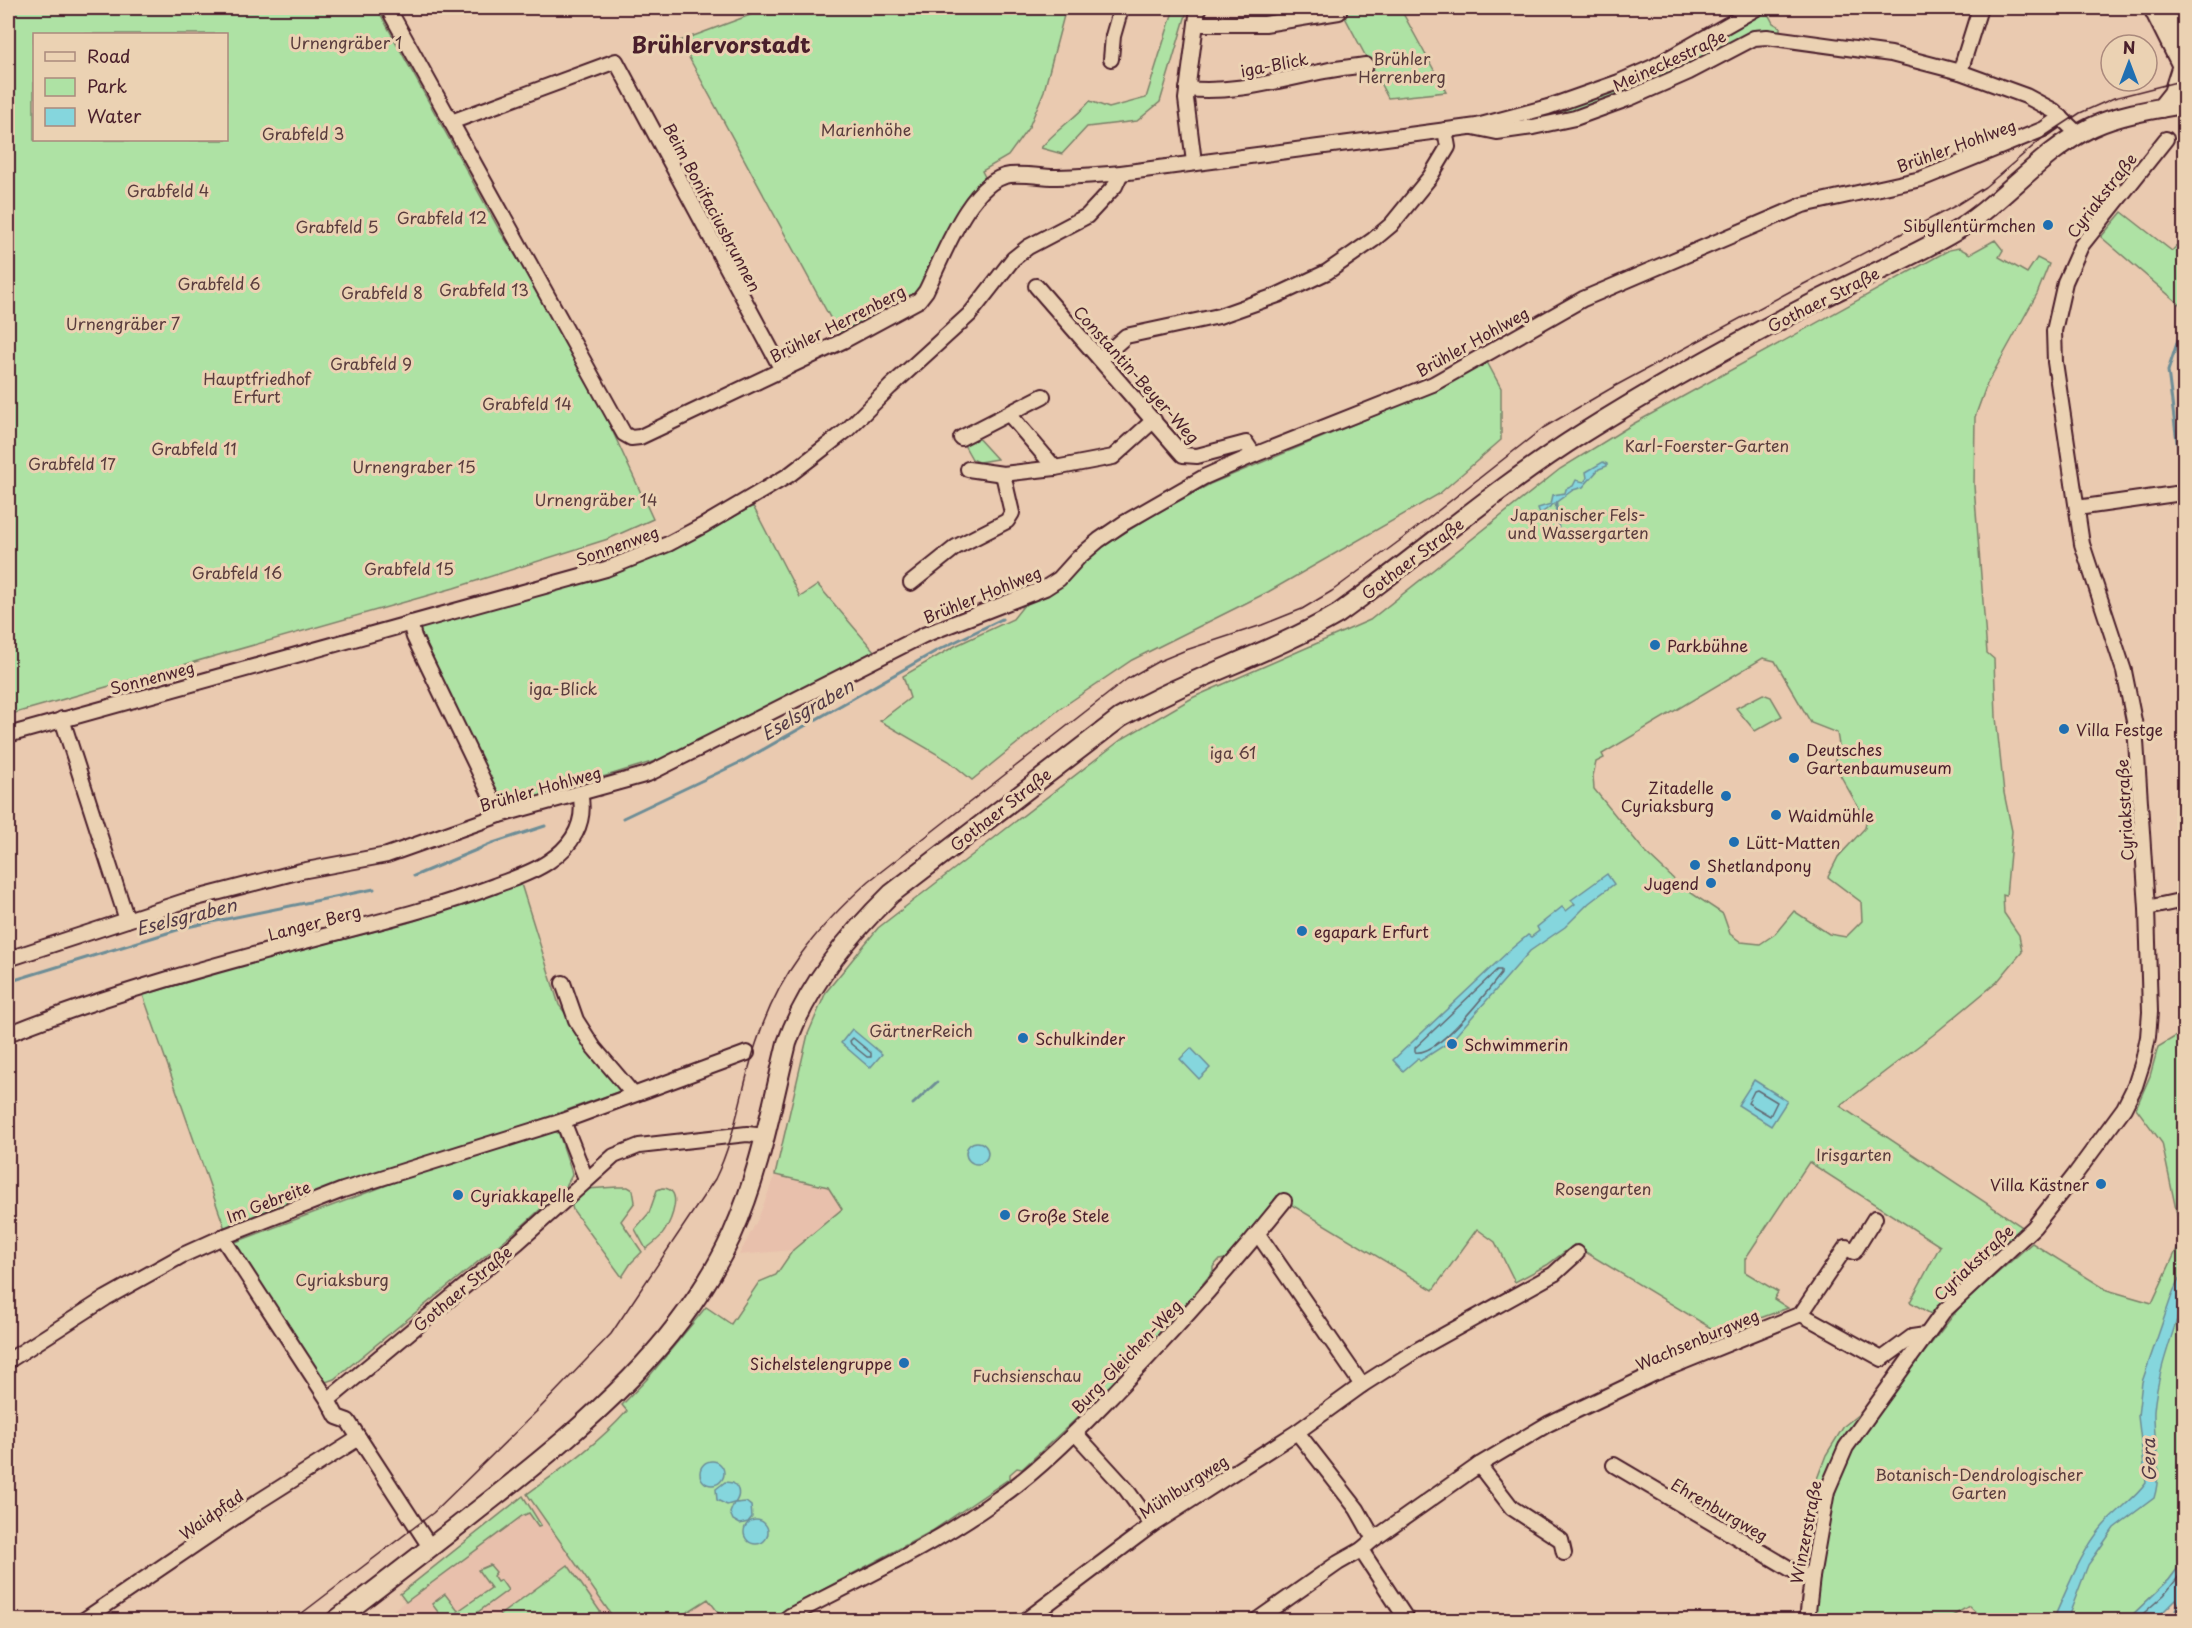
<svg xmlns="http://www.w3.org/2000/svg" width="2192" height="1628" viewBox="0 0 2192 1628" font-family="'Playpen Sans',sans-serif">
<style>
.built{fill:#e8c0ac}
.green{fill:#aee2a4;stroke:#7c8068;stroke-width:1.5;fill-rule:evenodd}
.water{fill:#85d6dd;stroke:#6d8d96;stroke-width:1.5}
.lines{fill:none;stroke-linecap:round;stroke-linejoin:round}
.shore{stroke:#626872;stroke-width:1.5}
.stream{stroke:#6d8d96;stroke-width:3}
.minor-casing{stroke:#4a1f2b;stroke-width:18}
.major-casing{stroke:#4a1f2b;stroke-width:22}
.minor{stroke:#ebd2b3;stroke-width:14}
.major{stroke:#ebd2b3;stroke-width:18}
.tram{stroke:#4a1f2b;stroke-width:1.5}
.poi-dot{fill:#1f6fb2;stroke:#ebd2b3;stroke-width:2}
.labels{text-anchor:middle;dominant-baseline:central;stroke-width:6;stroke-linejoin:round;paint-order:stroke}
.park-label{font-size:16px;fill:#593c3d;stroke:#ebd2b3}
.street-label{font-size:16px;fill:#4a1f2b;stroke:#ebd2b3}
.poi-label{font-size:16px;fill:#4a1f2b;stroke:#ebd2b3;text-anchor:start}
.water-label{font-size:18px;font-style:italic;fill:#533a46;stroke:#ebd2b3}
.district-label{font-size:22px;font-weight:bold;fill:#4a1f2b;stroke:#ebd2b3}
</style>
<rect width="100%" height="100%" fill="#eacab0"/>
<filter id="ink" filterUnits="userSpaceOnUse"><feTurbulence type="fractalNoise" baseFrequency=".0167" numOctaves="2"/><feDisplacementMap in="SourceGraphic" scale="12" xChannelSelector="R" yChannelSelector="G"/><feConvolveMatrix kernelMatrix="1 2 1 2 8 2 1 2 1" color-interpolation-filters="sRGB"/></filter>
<g filter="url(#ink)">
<g class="built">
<path d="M 775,1175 L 828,1187 L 842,1209 L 793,1250 L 739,1255 L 758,1219 Z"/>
<path d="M 534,1503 L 615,1620 L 379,1620 L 404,1602 Z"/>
<path d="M 708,1599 L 724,1620 L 675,1620 Z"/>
</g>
<g class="green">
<path d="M 8,8 L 377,8 L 500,231 L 553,315 L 588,378 L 653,519 L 608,539 L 454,588 L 8,715 ZM 34,34 L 226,34 L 226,140 L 34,140 Z"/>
<path d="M 769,8 L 1066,8 L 1044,91 L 1029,127 L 1008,156 L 982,171 L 985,177 L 975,187 L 958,212 L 924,283 L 913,296 L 839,334 L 680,41 Z"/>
<path d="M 1174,8 L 1188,8 L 1160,102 L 1137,121 L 1087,127 L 1062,154 L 1041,148 C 1055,130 1075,119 1090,101 L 1109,108 L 1146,98 Z"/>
<path d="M 1340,8 L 1400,8 L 1446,92 L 1388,98 Z"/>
<path d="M 1766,10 L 1773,23 L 1780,27 L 1780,33 L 1674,73 L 1602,103 L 1572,112 L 1524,122 L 1489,126 C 1551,114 1610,96 1667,68 C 1701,51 1732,27 1766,10 Z"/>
<path d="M 2122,212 L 2172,251 L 2182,240 L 2184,241 L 2184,308 L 2101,237 Z"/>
<path d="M 1995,240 L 2003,250 L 1999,257 L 2027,273 L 2037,258 L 2049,264 L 2037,294 L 1987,384 L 1975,417 L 1974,486 L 1987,653 L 1994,659 L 1996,717 L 2004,793 L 2012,831 L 2006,896 L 2003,895 L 2004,913 L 2019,935 L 2022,952 L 1997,982 L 1933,1035 L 1840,1106 L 2024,1228 L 1956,1286 L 1931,1314 L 1910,1302 L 1940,1246 L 1809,1162 L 1745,1259 L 1745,1272 L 1778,1292 L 1774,1299 L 1788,1308 L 1719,1333 L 1574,1245 L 1547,1265 L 1515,1282 L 1495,1242 L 1477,1229 L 1433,1290 L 1277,1196 L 1274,1200 L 1276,1203 L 1225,1259 L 1219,1260 L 1213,1267 L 1213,1271 L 1170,1325 L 1130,1367 L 1123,1368 L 1117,1374 L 1118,1380 L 1022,1469 L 1017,1468 L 1010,1474 L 1010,1478 L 932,1531 L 767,1620 L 724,1620 L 708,1599 L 675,1620 L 615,1620 L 527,1494 C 563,1468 598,1444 627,1411 L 622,1405 L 647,1379 L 706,1307 L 731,1324 L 759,1282 L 776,1275 L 793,1250 L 842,1209 L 828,1187 L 775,1175 L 808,1034 L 826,992 L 878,928 L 1122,739 L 1194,697 L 1370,620 L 1560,469 L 1633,424 L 1949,250 L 1959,248 L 1970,254 ZM 1763,658 L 1775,661 L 1811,723 L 1837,733 L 1839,745 L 1834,764 L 1866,821 L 1865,828 L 1838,857 L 1828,877 L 1861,902 L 1862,921 L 1846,937 L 1829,934 L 1794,911 L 1775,934 L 1760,944 L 1741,942 L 1730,934 L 1723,914 L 1682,887 L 1646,853 L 1594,789 L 1593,776 L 1596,762 L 1604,758 L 1602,754 Z"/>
<path d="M 1487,362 L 1501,388 L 1501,440 L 1439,494 L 1268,592 L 1132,660 L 1061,708 L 972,780 L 949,761 L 880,721 L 910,698 L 903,676 L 955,646 L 1013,619 L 1028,600 L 1103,546 L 1155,514 L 1210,484 L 1436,390 Z"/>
<path d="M 976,436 L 997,459 L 979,462 L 972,459 L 963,443 Z"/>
<path d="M 753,506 L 800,597 L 818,585 L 874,651 L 671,756 L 505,807 L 499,804 L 417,633 L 418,627 L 650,558 L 707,532 Z"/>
<path d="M 1763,694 L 1771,697 L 1782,716 L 1755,731 L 1736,708 Z"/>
<path d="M 521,884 L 559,1005 L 623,1090 L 506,1132 L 350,1181 L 225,1229 L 143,995 L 254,962 L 407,923 Z"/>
<path d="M 2178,1035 L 2184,1039 L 2184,1560 L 2169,1580 L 2127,1620 L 1984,1620 L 1969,1606 L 1946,1620 L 1816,1620 L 1817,1583 L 1826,1528 L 1839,1478 L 1852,1450 L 1877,1413 L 1962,1304 L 2032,1243 L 2107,1290 L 2152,1303 L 2182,1238 L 2162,1143 L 2136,1108 L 2150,1076 L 2158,1047 Z"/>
<path d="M 550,1131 L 556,1132 L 559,1134 L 571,1170 L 572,1175 L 566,1186 L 523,1225 L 334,1379 L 326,1382 L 319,1378 L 233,1243 L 411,1176 Z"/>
<path d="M 617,1187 L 628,1187 L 633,1190 L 635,1202 L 621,1221 L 642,1252 L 631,1263 L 622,1277 L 573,1210 L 571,1203 L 586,1189 Z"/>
<path d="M 662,1188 C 685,1188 671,1221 664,1232 C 660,1239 652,1244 646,1249 L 635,1229 L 649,1213 L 657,1190 Z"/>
<path d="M 1864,1410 L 1821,1493 L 1804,1566 L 1803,1554 L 1814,1503 L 1814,1487 L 1826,1455 L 1844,1426 Z"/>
<path d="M 523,1496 L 541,1525 L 538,1526 L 529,1513 L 522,1516 L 406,1602 L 400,1594 Z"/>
<path d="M 490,1565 L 496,1572 L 493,1576 L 497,1582 L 501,1580 L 508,1590 L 467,1620 L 444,1620 L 432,1604 L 445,1594 L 458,1611 L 491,1588 L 478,1570 Z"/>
<path d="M 568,1565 L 606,1620 L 493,1620 Z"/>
</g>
<g class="water">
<path d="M 1603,462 L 1607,464 L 1607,466 L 1599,469 L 1583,487 L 1573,490 L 1540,514 L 1538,508 L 1551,504 L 1553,495 L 1565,493 L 1566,489 L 1573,486 L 1576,480 L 1584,482 L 1587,478 L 1586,472 Z"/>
<path d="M 1607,874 L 1614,884 L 1589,903 L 1565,927 L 1530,951 L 1451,1041 L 1420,1061 L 1418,1058 L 1403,1071 L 1393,1060 L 1511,949 L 1528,935 L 1531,937 L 1539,931 L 1537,927 L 1562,907 L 1566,911 L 1575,904 L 1571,900 Z"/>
<path d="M 852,1029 L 882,1054 L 870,1068 L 841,1043 Z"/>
<path d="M 1191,1048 L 1210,1068 L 1199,1079 L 1180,1059 Z"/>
<path d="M 1754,1080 L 1787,1101 L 1771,1126 L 1738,1105 Z"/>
<circle cx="977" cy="1153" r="11"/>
<path d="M 2184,1269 L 2184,1293 L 2182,1304 C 2171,1339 2157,1375 2154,1411 C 2153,1441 2163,1469 2154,1498 L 2114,1528 L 2098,1551 L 2088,1565 L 2067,1620 L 2053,1620 C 2068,1588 2080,1553 2103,1526 C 2117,1510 2135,1499 2146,1483 L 2138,1416 L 2142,1382 L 2173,1292 Z"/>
<circle cx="712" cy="1473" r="12"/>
<path d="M 725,1482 L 733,1483 C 740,1489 740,1496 735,1503 L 746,1502 L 751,1506 L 752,1517 L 748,1522 L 740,1524 L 733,1520 L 730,1513 L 734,1503 L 727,1505 L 717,1500 L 716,1489 Z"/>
<circle cx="756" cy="1532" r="12"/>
<path d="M 2184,1560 L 2184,1619 L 2183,1620 L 2174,1620 L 2181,1615 L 2184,1607 L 2175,1610 L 2178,1603 L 2176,1599 L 2155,1620 L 2127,1620 L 2169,1580 Z"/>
</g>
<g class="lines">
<g class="shore">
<path d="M 1497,970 L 1501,970 L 1501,974 C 1487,992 1438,1057 1415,1052 L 1415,1048 Z"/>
<path d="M 853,1038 L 871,1053 L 871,1057 L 867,1057 L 851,1044 L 850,1041 Z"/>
<path d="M 1757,1090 L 1777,1102 L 1770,1116 L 1748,1103 L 1754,1091 Z"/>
<path d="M 2136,1620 L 2164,1595 L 2184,1570"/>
</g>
<g class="stream">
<path d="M 2184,331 L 2178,340 L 2168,371 L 2184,497"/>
<path d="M 1556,503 C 1556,512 1560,530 1557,537"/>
<path d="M 623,818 L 743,761 L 936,651 L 1002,619"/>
<path d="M 414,876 L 493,843 L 545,826"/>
<path d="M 8,982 L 187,927 L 374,889"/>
<path d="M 913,1104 L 937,1082"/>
</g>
<defs>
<g id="minor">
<path d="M 388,8 L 624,434 L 631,438 L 640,437 L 843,341 L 919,300 L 926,291 C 942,259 970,180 1010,175 C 1023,174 1038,176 1051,177 C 1075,177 1098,175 1121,173 L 1477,126 L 1548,107 L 1619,82 L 1653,67 L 1757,8"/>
<path d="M 1196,24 L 1265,24 L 1339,12"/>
<path d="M 1111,59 L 1113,36 L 1121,8"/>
<path d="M 1960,72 L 1980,8"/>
<path d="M 1187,89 C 1234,94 1279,80 1325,71 C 1338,68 1352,67 1366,65"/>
<path d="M 451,122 L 616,61 L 782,370"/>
<path d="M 1473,127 L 1497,132 L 1533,127 L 1575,118 L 1630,98 L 1689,72 L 1754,38 L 1767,37 L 1891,54 L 1960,72 L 2026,96 L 2054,111 L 2079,135"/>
<path d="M 1194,162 L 1186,99 L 1198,8"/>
<path d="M 1036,286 L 1183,455 L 1197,456 L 1246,443 L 1254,455"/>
<path d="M 1101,358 L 1126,336 L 1219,316 L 1278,295 L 1327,272 L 1373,240 L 1391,225 L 1430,177 L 1448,147 L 1445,130"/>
<path d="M 1009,414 L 1055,468"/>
<path d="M 961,438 L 1043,396"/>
<path d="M 968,469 L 1003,474 L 1055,468 L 1113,457 L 1154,420"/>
<path d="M 2077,508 L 2175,494"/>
<path d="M 911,583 L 956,547 L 1007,521 L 1012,513 L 1003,474"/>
<path d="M 410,623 L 414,637 L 500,815"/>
<path d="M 62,719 L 127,920"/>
<path d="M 8,735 L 606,569 L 668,544 L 704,525 L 789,475 L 815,455 L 847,430 L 890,387 L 970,314 L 1013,259 L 1028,247 L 1087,216 L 1115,186 L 1121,173"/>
<path d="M 2147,908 L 2184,900"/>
<path d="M 8,959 L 185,901 L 301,871 L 387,855 L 500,815 L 648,774 L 924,635 L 1045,588 L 1059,579 L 1078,558 L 1099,540 L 1124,523 L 1204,477 L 1254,455 L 1433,384 L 1583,299 L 1803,205 L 1921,179 L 2044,129 L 2061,117"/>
<path d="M 563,983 L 576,1020 L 594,1048 L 633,1094"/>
<path d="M 8,1034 C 110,993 218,964 324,936 C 382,921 439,907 494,886 C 512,879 532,873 548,862 C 572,846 587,823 580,793"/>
<path d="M 563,1121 L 586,1179"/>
<path d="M 1258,1234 L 1362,1385"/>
<path d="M 222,1237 L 328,1400"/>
<path d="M 1801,1314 L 1882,1359 L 1912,1337 L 1925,1335"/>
<path d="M 1801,1314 L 1846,1247 L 1854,1252 L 1875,1218"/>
<path d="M 8,1361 L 106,1298 L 183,1255 L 225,1236 L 343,1190 L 563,1121 L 747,1053"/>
<path d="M 1297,1432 L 1357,1509 L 1374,1539"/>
<path d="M 1075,1433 L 1126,1489 L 1152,1525"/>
<path d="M 1479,1465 L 1512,1508 L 1561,1540 L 1564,1553"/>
<path d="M 1614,1465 L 1799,1574 L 1812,1577"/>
<path d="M 430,1547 L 348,1421 L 337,1417 L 328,1400 L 518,1242 L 614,1156 L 639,1146 L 747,1134 L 766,1136"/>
<path d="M 1361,1550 L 1407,1620"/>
<path d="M 84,1620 L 256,1503 L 359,1438"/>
<path d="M 785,1620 L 790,1616 C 860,1579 935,1545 999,1498 C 1041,1469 1080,1428 1116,1391 C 1175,1330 1231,1267 1284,1201"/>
<path d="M 1026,1620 L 1152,1525 L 1297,1432 L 1362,1385 L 1417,1350 L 1554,1274 L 1577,1253"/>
<path d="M 1257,1620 L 1338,1563 L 1361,1550 L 1374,1539 L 1479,1465 L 1548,1424 L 1653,1374 L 1801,1314"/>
<path d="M 1807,1620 L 1812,1577 L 1827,1491 L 1846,1447 L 1943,1312 L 2034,1227 L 2074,1176 L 2124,1108 L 2135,1086 L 2143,1061 L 2148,1037 L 2150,1012 L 2147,908 L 2135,726 L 2124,671 L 2082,544 L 2055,362 L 2054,331 L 2065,282 L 2081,246 L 2166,139"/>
</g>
<g id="major">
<path d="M 2153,8 L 2184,70"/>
<path d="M 2167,8 L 2184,38"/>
<path d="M 2161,108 L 2173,93 L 2182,65"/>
<path d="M 336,1620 C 390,1579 444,1537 497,1495 C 589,1422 682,1344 732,1235 C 760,1173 771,1108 787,1043 C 807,986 848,936 891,894 L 1120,718 C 1190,677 1268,655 1338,614 C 1420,555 1497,487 1583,433 C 1659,385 1739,341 1819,300 C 1862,278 1907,259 1949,235 C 2001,206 2038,153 2092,127 C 2120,114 2155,109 2184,104"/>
</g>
</defs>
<use href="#minor" class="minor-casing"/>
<use href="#major" class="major-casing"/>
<use href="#minor" class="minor"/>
<use href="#major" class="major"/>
<path class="tram" d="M 293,1620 L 433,1513 L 537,1411 L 611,1334 L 715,1179 C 736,1136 741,1089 756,1044 C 778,974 816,929 869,881 L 1127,679 L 1157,662 L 1186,650 L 1262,625 L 1302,609 L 1332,591 L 1402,539 L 1543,428 L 1615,386 L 1800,286 L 1955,206 L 1985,187 L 2045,136 L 2080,113 L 2114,98 L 2184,80"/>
</g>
</g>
<g class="poi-dot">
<circle cx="2048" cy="225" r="6"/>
<circle cx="1655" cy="645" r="6"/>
<circle cx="2064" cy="729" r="6"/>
<circle cx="1794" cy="758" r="6"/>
<circle cx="1726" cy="796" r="6"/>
<circle cx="1776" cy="815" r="6"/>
<circle cx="1734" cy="842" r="6"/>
<circle cx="1695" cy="865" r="6"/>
<circle cx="1711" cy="883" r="6"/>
<circle cx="1302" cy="931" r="6"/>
<circle cx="1023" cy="1038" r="6"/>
<circle cx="1452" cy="1044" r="6"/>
<circle cx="2101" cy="1184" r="6"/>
<circle cx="458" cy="1195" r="6"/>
<circle cx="1005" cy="1215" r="6"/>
<circle cx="904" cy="1363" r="6"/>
</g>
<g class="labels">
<g class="park-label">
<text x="346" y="42">Urnengräber 1</text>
<text x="1402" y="58">Brühler<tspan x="1402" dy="18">Herrenberg</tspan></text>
<text x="866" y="129">Marienhöhe</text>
<text x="303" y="133">Grabfeld 3</text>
<text x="168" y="190">Grabfeld 4</text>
<text x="442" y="217">Grabfeld 12</text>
<text x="337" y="226">Grabfeld 5</text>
<text x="219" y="283">Grabfeld 6</text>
<text x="484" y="289">Grabfeld 13</text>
<text x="382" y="292">Grabfeld 8</text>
<text x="123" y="323">Urnengräber 7</text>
<text x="371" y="363">Grabfeld 9</text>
<text x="257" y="378">Hauptfriedhof<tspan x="257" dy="18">Erfurt</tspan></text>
<text x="527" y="403">Grabfeld 14</text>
<text x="1707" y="445">Karl-Foerster-Garten</text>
<text x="194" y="448">Grabfeld 11</text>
<text x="72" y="463">Grabfeld 17</text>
<text x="414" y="466">Urnengraber 15</text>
<text x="596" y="499">Urnengräber 14</text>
<text x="1578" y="514">Japanischer Fels-<tspan x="1578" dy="18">und Wassergarten</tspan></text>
<text x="409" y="568">Grabfeld 15</text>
<text x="237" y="572">Grabfeld 16</text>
<text x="563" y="688">iga-Blick</text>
<text x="1233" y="752">iga 61</text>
<text x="921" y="1030">GärtnerReich</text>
<text x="1854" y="1154">Irisgarten</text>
<text x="1603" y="1188">Rosengarten</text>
<text x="342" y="1279">Cyriaksburg</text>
<text x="1027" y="1375">Fuchsienschau</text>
<text x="1979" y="1474">Botanisch-Dendrologischer<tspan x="1979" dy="18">Garten</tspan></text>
</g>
<g class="street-label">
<text transform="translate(1669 60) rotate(-25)">Meineckestraße</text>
<text transform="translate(1274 64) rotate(-11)">iga-Blick</text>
<text transform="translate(1956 145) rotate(-20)">Brühler Hohlweg</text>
<text transform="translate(2101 195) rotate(-52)">Cyriakstraße</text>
<text transform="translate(713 207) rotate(62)">Beim Bonifaciusbrunnen</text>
<text transform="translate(1823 299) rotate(-27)">Gothaer Straße</text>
<text transform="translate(837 323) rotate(-27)">Brühler Herrenberg</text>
<text transform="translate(1472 341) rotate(-29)">Brühler Hohlweg</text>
<text transform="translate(1137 374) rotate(48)">Constantin-Beyer-Weg</text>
<text transform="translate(617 545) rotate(-20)">Sonnenweg</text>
<text transform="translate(1412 558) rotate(-37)">Gothaer Straße</text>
<text transform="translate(982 594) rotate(-22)">Brühler Hohlweg</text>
<text transform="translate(152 677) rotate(-15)">Sonnenweg</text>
<text transform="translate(540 788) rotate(-16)">Brühler Hohlweg</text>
<text transform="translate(1000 809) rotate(-38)">Gothaer Straße</text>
<text transform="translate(2124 810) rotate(-93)">Cyriakstraße</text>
<text transform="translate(314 922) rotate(-15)">Langer Berg</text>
<text transform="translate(268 1201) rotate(-21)">Im Gebreite</text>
<text transform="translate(1973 1262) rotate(-43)">Cyriakstraße</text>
<text transform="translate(462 1288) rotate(-40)">Gothaer Straße</text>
<text transform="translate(1697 1339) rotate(-23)">Wachsenburgweg</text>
<text transform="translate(1126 1356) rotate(-46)">Burg-Gleichen-Weg</text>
<text transform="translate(1183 1486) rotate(-33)">Mühlburgweg</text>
<text transform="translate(1720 1509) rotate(30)">Ehrenburgweg</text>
<text transform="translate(211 1514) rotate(-35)">Waidpfad</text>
<text transform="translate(1805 1532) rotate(-79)">Winzerstraße</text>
</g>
<g class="poi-label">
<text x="2036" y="225" text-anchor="end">Sibyllentürmchen</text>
<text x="1667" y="645">Parkbühne</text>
<text x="2076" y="729">Villa Festge</text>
<text x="1806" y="749">Deutsches<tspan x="1806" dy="18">Gartenbaumuseum</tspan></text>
<text x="1714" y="787" text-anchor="end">Zitadelle<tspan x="1714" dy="18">Cyriaksburg</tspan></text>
<text x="1788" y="815">Waidmühle</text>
<text x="1746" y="842">Lütt-Matten</text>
<text x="1707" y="865">Shetlandpony</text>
<text x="1699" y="883" text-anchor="end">Jugend</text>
<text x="1314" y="931">egapark Erfurt</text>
<text x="1035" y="1038">Schulkinder</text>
<text x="1464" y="1044">Schwimmerin</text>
<text x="2089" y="1184" text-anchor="end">Villa Kästner</text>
<text x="470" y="1195">Cyriakkapelle</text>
<text x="1017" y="1215">Große Stele</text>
<text x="892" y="1363" text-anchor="end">Sichelstelengruppe</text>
</g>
<g class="water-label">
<text transform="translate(807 709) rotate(-30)">Eselsgraben</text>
<text transform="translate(186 916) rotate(-14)">Eselsgraben</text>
<text transform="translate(2148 1460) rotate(-91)">Gera</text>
</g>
<g class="district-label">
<text x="721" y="43">Brühlervorstadt</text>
</g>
</g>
<rect width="2192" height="1628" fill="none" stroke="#ebd2b3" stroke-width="30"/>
<rect x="15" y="15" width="2162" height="1598" fill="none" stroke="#4a1f2b" stroke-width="2" filter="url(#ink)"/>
<rect x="33" y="33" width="195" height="108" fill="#ebd2b3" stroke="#ab8a7d" stroke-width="1.5"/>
<rect x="45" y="52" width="30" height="9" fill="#ebd2b3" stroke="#ab8a7d" stroke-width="1.5"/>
<text x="87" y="63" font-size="18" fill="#4a1f2b">Road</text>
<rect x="45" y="78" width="30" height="18" fill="#aee2a4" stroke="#ab8a7d" stroke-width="1.5"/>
<text x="87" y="93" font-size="18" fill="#4a1f2b">Park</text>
<rect x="45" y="108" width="30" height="18" fill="#85d6dd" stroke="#ab8a7d" stroke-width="1.5"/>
<text x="87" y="123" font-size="18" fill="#4a1f2b">Water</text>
<g transform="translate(2129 63)"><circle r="28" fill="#ebd2b3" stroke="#ab8a7d" stroke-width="1.5"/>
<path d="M0-4.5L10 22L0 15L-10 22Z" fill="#1f6fb2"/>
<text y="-9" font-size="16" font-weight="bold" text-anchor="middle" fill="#4a1f2b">N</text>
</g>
</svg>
